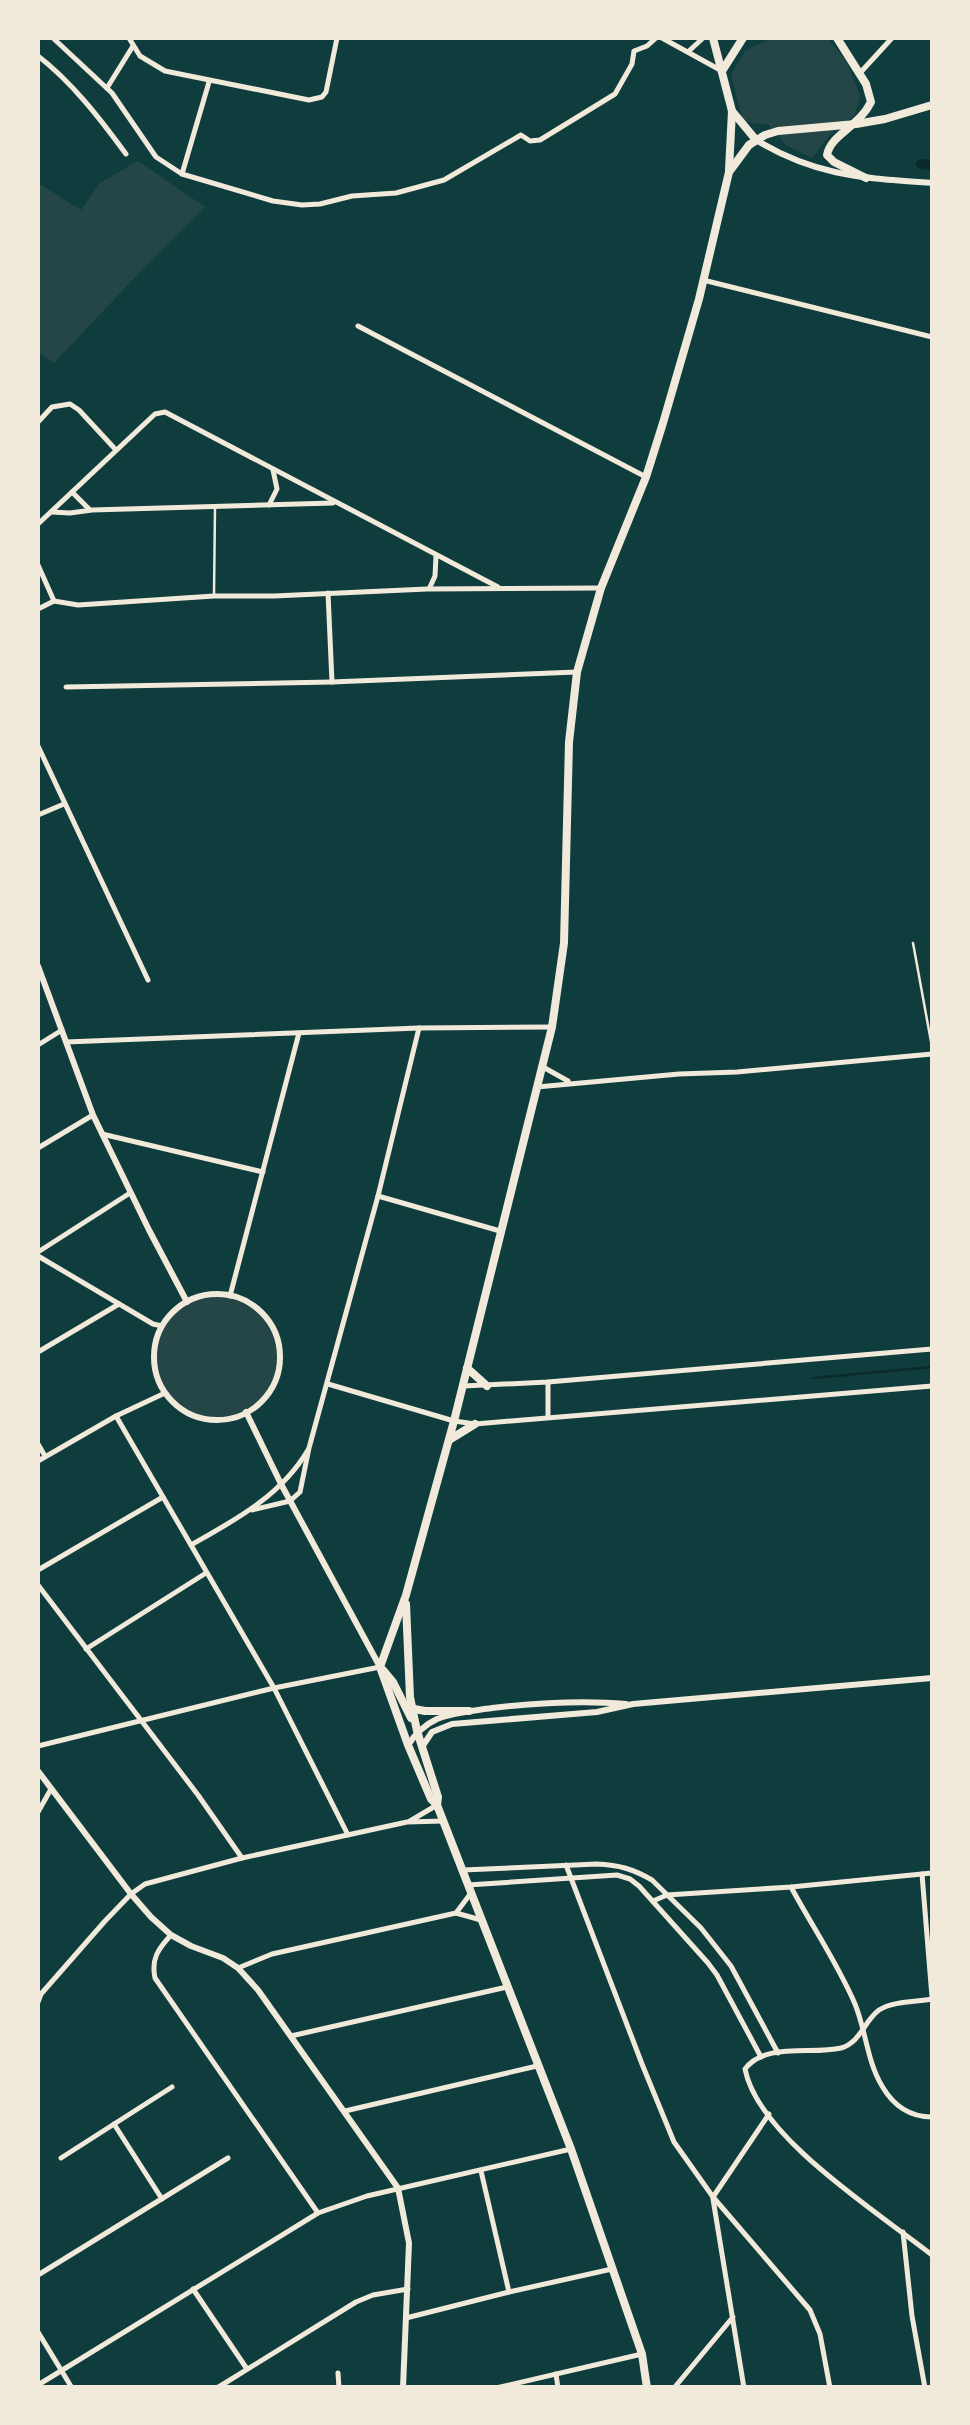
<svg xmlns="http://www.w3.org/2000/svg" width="970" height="2425" viewBox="0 0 970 2425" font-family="Roboto,sans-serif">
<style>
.green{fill:#244646}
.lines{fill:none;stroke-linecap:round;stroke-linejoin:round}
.stream{stroke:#0a2a2b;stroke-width:2.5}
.canal{stroke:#0a2a2b;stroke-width:10}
.service{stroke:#f1e9da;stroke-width:2.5}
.minor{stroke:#f1e9da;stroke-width:5}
.tertiary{stroke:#f1e9da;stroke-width:6}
.secondary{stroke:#f1e9da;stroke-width:8}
</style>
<rect width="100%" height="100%" fill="#0f3d3e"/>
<g class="green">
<path d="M 773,38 L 827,38 L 847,62 L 860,97 L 855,115 L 830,135 L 812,158 L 786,145 L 769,125 L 743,122 L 731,74 L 746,50 Z"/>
<path d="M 138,161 L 205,207 L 139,273 L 54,363 L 38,352 L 38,183 L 81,210 L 100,183 Z"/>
<circle cx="216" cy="1357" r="62"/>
</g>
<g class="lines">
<path class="stream" d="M 813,1378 L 932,1367"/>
<path class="canal" d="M 921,164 L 932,165"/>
<g class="service">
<path d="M 214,595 L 215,508"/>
<path d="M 913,943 L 932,1047"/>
</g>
<g class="minor">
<path d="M 53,38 L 112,93 L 156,157 L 182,174 L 273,201 L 302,205 L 320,204 L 352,196 L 396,193 L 444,180 L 521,135 L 530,141 L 540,140 L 615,94 L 632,64 L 634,51 L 647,46 L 656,38"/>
<path d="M 129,38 L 140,56 L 165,71 L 309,100 L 322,97 L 326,92 L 337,38"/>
<path d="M 662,38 L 722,71"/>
<path d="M 689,51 L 703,38"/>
<path d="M 38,56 C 72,82 101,120 126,154"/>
<path d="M 860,73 L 892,38"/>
<path d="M 107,88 L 133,46"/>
<path d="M 182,174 L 209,82"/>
<path d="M 703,280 L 932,337"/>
<path d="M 358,326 L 646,477"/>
<path d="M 38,422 L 52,407 L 70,404 L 79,410 L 116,450"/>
<path d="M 72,492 L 89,509"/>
<path d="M 269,505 L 277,489 L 273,470"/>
<path d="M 51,512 L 70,513 L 92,510 L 333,503"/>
<path d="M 38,524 L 155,414 L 165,412 L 498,587"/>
<path d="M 38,565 L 54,601"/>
<path d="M 430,587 L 435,576 L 436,556"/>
<path d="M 328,593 L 332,682"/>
<path d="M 38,609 L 54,601 L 78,605 L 214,596 L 274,596 L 427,589 L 601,588"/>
<path d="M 66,687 L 332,682 L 577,672"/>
<path d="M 38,746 L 148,980"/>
<path d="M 38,815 L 64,804"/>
<path d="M 66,1042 L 419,1028 L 552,1027"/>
<path d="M 38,1045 L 62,1030"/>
<path d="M 543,1067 L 568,1081"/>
<path d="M 537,1087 L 679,1074 L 737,1072 L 932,1054"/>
<path d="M 102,1134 L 263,1172"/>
<path d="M 38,1148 L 93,1115"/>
<path d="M 378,1196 L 500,1231"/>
<path d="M 38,1252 L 130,1193"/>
<path d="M 38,1256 L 153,1324 L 162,1326"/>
<path d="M 230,1296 L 299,1033"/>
<path d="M 38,1352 L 119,1304"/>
<path d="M 328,1384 L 454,1421 L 475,1424 L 932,1386"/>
<path d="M 463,1386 L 548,1382 L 932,1349"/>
<path d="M 116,1416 L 274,1688 L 348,1835"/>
<path d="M 548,1416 L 548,1382"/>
<path d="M 38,1444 L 45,1456"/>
<path d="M 38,1461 L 116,1416 L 165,1393"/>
<path d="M 252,1510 L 290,1501 L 300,1492 L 309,1448 L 378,1196 L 419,1028"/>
<path d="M 191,1545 C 235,1520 281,1496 308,1450"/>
<path d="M 38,1570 L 163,1497"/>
<path d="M 38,1585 L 198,1795 L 242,1858"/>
<path d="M 86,1649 L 206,1573"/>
<path d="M 38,1746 L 274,1688 L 380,1667"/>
<path d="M 38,1812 L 51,1789"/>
<path d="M 410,1821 L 437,1805"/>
<path d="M 566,1865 L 642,2064 L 674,2142 L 713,2197 L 810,2310 L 820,2334 L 830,2388"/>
<path d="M 463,1870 L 597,1864 C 619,1865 633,1869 652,1880 L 701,1928 L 731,1966 L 778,2053"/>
<path d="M 922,1874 L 932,1997"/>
<path d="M 468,1885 L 617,1875 L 630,1879 L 639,1886 L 708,1963 L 717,1975 L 761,2057"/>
<path d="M 791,1887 C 812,1926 838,1964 855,2004 C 866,2031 867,2061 882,2086 C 893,2105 910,2117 932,2117"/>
<path d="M 653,1901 L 667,1895 L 791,1887 L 932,1873"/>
<path d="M 456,1913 L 471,1893"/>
<path d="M 171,1935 C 158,1949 151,1959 155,1978 L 318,2213"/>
<path d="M 238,1968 L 272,1954 L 456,1913 L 481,1920"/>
<path d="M 932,1999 C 916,2002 893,2001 879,2010 C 864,2021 861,2042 841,2048 C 812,2055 765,2042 745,2069 C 758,2137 879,2213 932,2255"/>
<path d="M 38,2002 L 41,1994 L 105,1921 L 131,1894 L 145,1884 L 242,1858 L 407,1822 L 443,1821"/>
<path d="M 291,2036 L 507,1987"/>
<path d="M 345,2111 L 537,2066"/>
<path d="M 114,2124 L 162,2199"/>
<path d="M 61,2158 L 172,2087"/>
<path d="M 481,2171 L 509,2292"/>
<path d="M 713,2197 L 769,2114"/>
<path d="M 713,2199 L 744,2388"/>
<path d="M 903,2232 L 912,2316 L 925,2388"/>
<path d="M 38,2275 L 228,2158"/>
<path d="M 193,2289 L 247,2369"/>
<path d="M 406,2318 L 509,2292 L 612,2269"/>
<path d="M 38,2332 L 72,2388"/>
<path d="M 338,2373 L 339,2388"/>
<path d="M 556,2374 L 558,2388"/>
<path d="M 38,2385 L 318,2213 L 367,2196 L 571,2149"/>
<path d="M 217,2388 L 356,2302 L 373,2295 L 408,2289"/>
<path d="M 496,2388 L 642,2354"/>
<path d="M 674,2388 L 733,2317"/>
</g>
<g class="tertiary">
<path d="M 756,140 C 817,177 865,178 932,183"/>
<path d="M 38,966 L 93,1115 L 149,1230 L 187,1302"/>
<circle cx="217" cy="1357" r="63"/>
<path d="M 246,1412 L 281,1484 L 380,1667"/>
<path d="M 408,1745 C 416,1733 424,1725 437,1719 C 454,1712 473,1711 492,1708 C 536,1703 582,1700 626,1704"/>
<path d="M 422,1747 L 432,1732 L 452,1724 L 597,1712 L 633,1704 L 932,1678"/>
<path d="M 38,1771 L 131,1894 L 151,1917 L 171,1935 L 191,1946 L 223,1958 L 238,1968 L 258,1990 L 398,2188 L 409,2243 L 403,2388"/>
</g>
<g class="secondary">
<path d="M 713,38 L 732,111 L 729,170"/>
<path d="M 837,38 L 866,84 L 871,102 C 859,127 831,134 827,155 L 834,162 L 866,178"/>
<path d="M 722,71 L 743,38"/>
<path d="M 732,111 L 756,140"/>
<path d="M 467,1368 L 487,1386"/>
<path d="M 449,1440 L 475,1424"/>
<path d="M 406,1604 L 410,1697 L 417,1731 L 438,1797 L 437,1805"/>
<path d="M 383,1670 L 393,1682 L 411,1718"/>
<path d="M 409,1708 L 425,1711 L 469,1711"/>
<path d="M 647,2388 L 642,2354 L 571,2149 L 437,1805 L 431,1799 L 408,1745 L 380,1667 L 406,1595 L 454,1421 L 552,1027 L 564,943 L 569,742 L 577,672 L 601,588 L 646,477 L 663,423 L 699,299 L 729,172 L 749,145 L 765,135 L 778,131 L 856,124 L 885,119 L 932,105"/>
</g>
</g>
<rect width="970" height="2425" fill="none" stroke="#f1e9da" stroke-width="80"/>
</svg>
